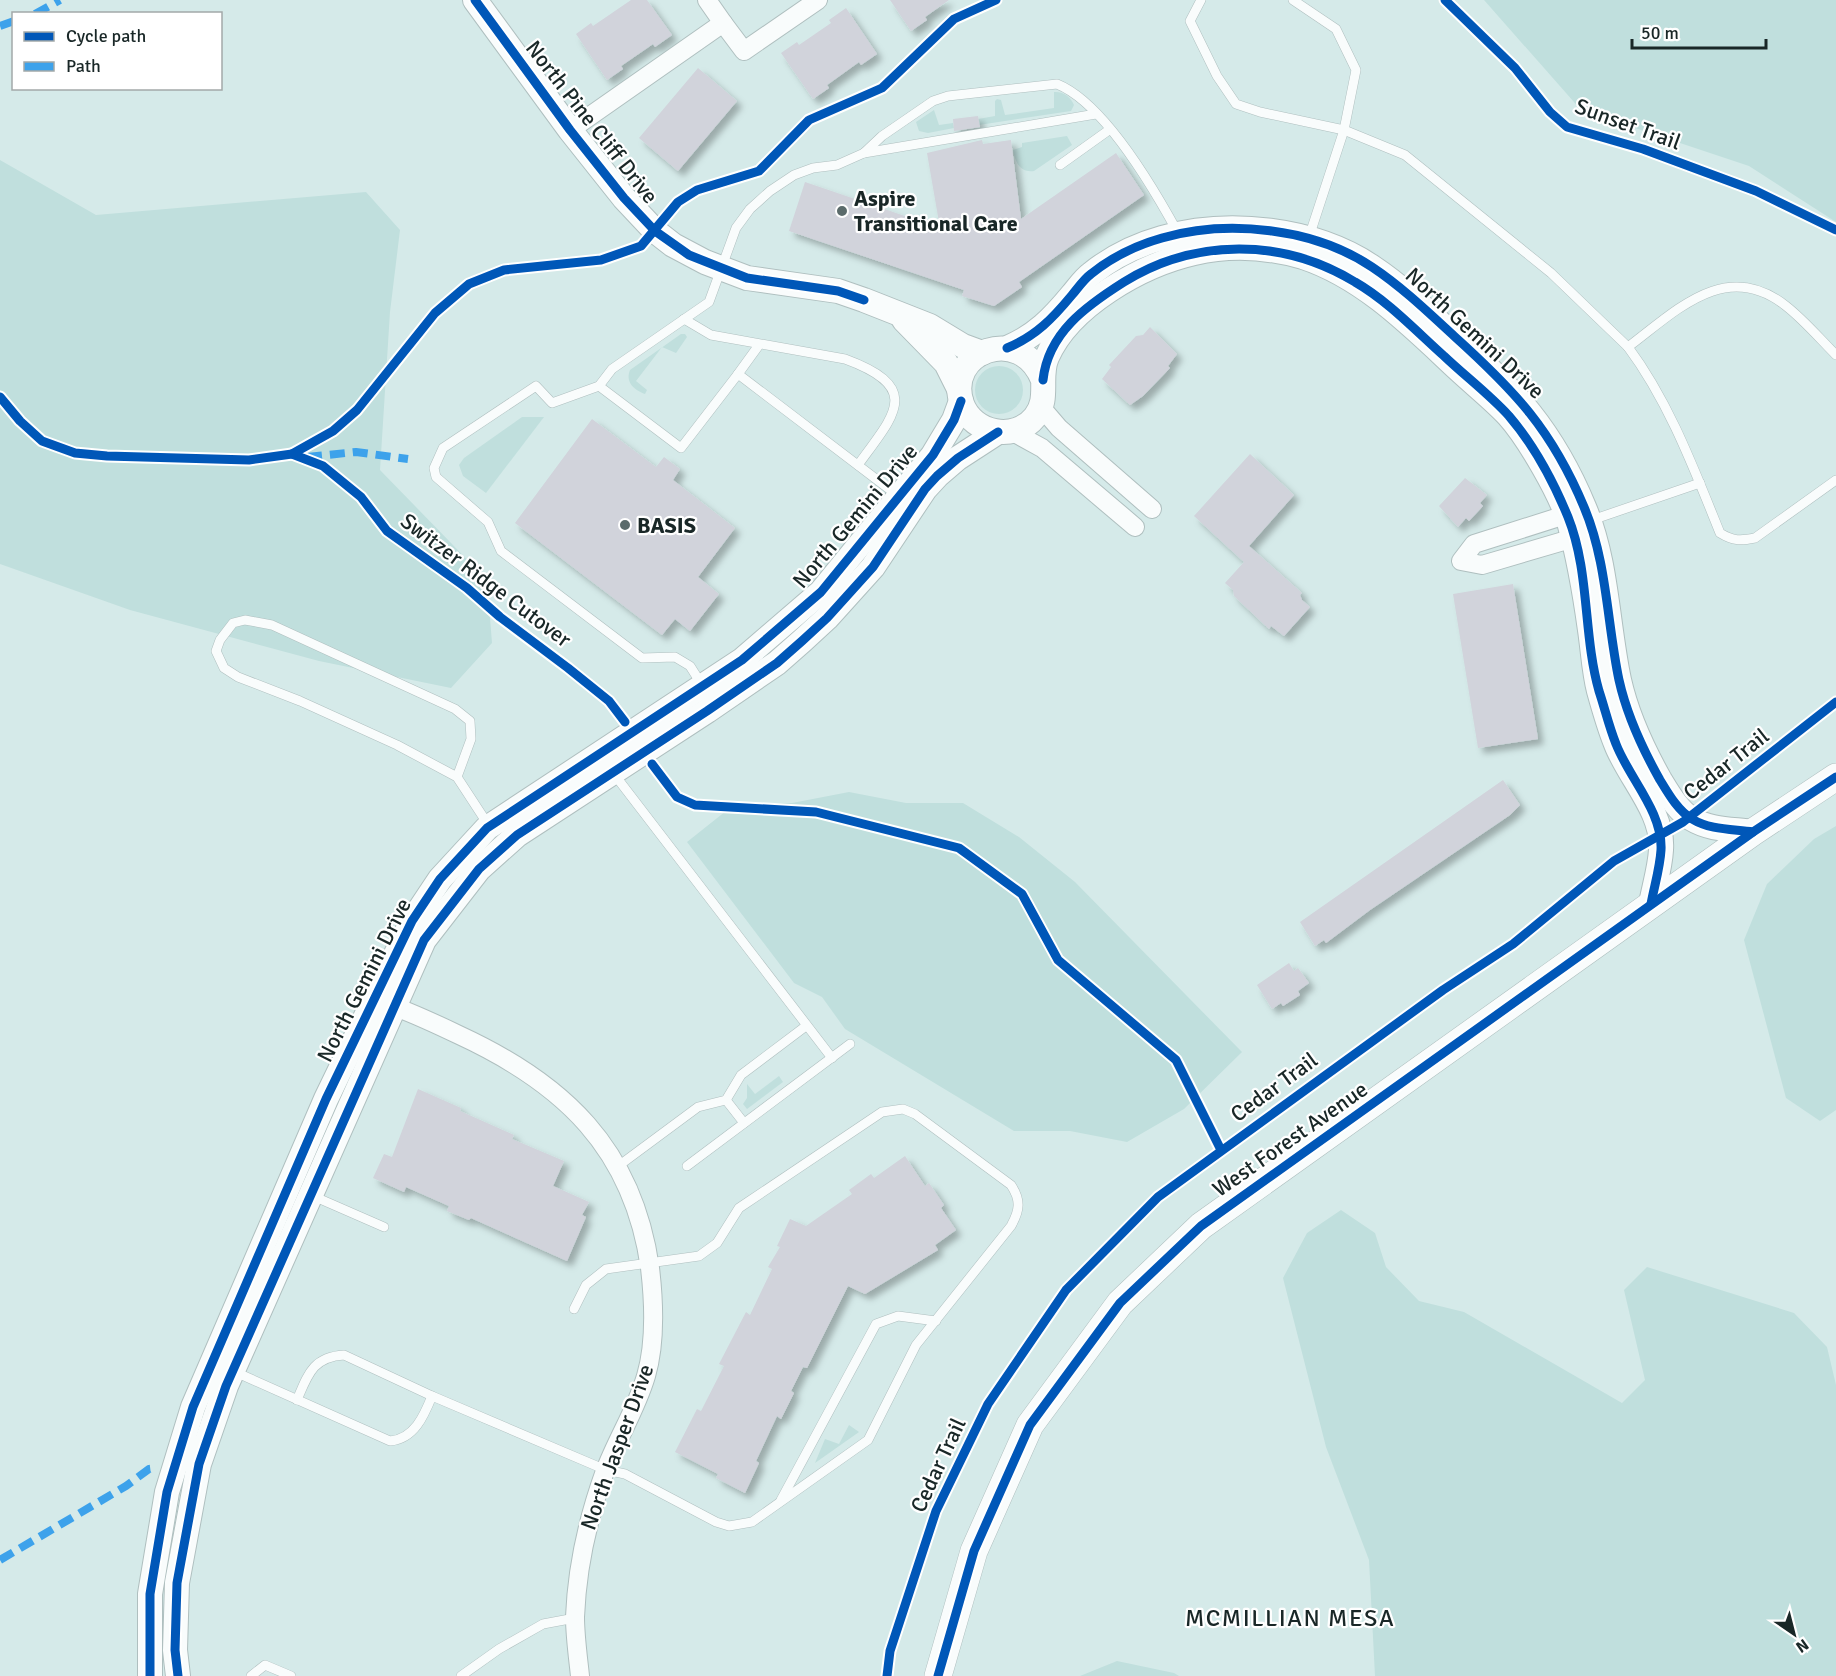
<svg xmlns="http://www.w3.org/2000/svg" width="1836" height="1676" viewBox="0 0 1836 1676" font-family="Signika,sans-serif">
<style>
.green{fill:#c0dfdd}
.building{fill:#d1d3db;filter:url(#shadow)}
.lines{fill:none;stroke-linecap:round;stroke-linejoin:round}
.service-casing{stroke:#afbfbf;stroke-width:10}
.minor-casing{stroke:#afbfbf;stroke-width:20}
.tertiary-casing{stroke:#afbfbf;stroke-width:26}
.secondary-casing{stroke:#afbfbf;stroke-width:28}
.service{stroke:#f9fcfc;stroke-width:9}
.minor{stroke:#f9fcfc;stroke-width:18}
.tertiary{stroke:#f9fcfc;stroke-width:24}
.secondary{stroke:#f9fcfc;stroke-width:27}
.quiet{stroke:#3da2eb;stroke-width:8;stroke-dasharray:15 8;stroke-linecap:butt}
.cycleway-casing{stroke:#fff;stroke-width:13}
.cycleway{stroke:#0057b8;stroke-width:9}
.poi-dot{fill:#5b6b6b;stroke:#fff;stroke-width:2}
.labels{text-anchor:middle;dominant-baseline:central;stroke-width:4.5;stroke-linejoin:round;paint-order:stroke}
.street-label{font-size:22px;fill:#192727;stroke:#fff}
.poi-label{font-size:22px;font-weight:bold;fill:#192727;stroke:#fff;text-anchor:start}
.neighbourhood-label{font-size:24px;letter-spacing:1.5px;fill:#192727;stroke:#fff}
</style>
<defs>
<filter id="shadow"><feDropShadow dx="5.5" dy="5.5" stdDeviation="3" flood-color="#0004"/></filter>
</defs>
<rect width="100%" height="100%" fill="#d5eae9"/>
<g class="green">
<path d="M 1484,0 L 1836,0 L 1836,222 L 1749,166 L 1581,110 Z"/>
<path d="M 1054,92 C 1063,91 1071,97 1074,105 L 1071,111 L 979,125 L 978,119 L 995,116 L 995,101 L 997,99 L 1001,100 L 1005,115 L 1054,108 Z"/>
<path d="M 934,110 L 939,125 L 953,123 L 954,128 L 928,133 L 919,131 L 916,122 Z"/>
<path d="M 1067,136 L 1072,145 L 1034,171 C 1020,173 1015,162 1013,150 L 1022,147 L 1022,143 Z"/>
<path d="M 0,160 L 96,215 L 366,192 L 400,230 L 390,312 L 380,470 L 487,580 L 492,643 L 451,688 L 319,661 L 130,610 L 0,564 Z"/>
<path d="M 681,334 L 685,334 L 687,337 L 676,353 L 662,347 L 636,381 L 647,390 L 645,394 C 634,390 625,382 630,370 Z"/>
<circle cx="999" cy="390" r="24"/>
<path d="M 522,417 L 544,417 L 486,493 L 463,476 L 459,465 L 464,458 Z"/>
<path d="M 849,792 L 906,803 L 963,803 L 1019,837 L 1075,882 L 1242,1052 L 1184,1109 L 1127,1142 L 1070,1131 L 1014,1131 L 845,1029 L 822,997 L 794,983 L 687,842 L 736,803 L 792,803 Z"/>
<path d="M 1836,826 L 1836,1110 L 1820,1121 L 1786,1098 L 1744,940 L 1767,884 L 1814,839 Z"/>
<path d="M 779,1076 L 783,1082 L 747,1109 L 743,1104 L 747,1098 L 747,1084 L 755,1094 Z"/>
<path d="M 1341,1210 L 1375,1233 L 1386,1267 L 1419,1301 L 1464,1312 L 1622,1403 L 1645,1380 L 1624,1290 L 1647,1267 L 1794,1313 L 1827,1347 L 1836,1385 L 1836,1676 L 1375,1676 L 1369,1560 L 1326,1447 L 1283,1278 L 1307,1233 Z"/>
<path d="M 849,1425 L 859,1432 L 815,1463 L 825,1439 L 839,1444 Z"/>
<path d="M 1117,1661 L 1174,1673 L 1179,1676 L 1080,1676 Z"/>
</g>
<g class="building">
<path d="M 631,0 L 647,0 L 672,35 L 655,47 L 653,44 L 621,66 L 623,69 L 607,80 L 576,34 L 591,23 L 593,26 Z"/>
<path d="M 890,0 L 949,0 L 925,17 L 927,20 L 911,31 Z"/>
<path d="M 846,8 L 877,54 L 861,65 L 859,62 L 827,85 L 829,88 L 813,99 L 781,53 L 797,42 L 799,45 L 831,23 L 829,20 Z"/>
<path d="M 698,68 L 737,101 L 678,171 L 639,138 Z"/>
<path d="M 978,116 L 980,127 L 954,131 L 953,119 Z"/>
<path d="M 982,140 L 983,144 L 1011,140 L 1021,219 L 1116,153 L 1144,195 L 1019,282 L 1022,287 L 994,306 L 962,296 L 964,290 L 789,231 L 805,182 L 940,228 L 927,153 Z"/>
<path d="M 1150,327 L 1177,354 L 1168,366 L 1170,368 L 1143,396 L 1130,405 L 1102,379 L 1111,367 L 1109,365 L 1136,336 L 1143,335 Z"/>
<path d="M 592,419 L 656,467 L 664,457 L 680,469 L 673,480 L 735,528 L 698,577 L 719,594 L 690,631 L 675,619 L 662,635 L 515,523 Z"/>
<path d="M 1250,454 L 1294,495 L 1249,546 L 1302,593 L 1300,595 L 1302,600 L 1310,607 L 1284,636 L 1271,626 L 1269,629 L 1234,596 L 1233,590 L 1225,583 L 1244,562 L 1194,516 Z"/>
<path d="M 1465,478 L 1487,495 L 1480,503 L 1483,506 L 1469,521 L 1466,518 L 1458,527 L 1439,506 Z"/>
<path d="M 1513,584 L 1538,739 L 1478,748 L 1453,594 Z"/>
<path d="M 1503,780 L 1520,805 L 1510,815 L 1370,910 L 1326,943 L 1324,940 L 1315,946 L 1300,922 Z"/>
<path d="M 1289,963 L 1294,971 L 1298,968 L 1309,983 L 1298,991 L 1300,995 L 1283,1006 L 1281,1003 L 1272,1009 L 1257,985 Z"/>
<path d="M 418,1089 L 461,1108 L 460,1111 L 514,1135 L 512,1139 L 564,1161 L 553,1186 L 589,1202 L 582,1215 L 586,1217 L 567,1261 L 471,1218 L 469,1220 L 447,1211 L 449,1206 L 406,1187 L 404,1192 L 373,1178 L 384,1154 L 392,1157 Z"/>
<path d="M 905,1156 L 925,1186 L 929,1183 L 944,1205 L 941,1208 L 956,1230 L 935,1245 L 938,1250 L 865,1294 L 848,1286 L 807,1368 L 803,1367 L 791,1391 L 794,1393 L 781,1419 L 777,1416 L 756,1461 L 759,1463 L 745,1493 L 716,1478 L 718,1474 L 675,1452 L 697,1409 L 701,1411 L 724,1366 L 719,1364 L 746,1312 L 750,1315 L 772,1269 L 768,1267 L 780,1247 L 777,1246 L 790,1219 L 806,1226 L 852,1194 L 849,1190 L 871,1174 L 874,1178 Z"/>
</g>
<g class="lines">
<defs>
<g id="service">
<path d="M 1201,0 L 1190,21 L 1217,76 L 1236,104 L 1260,112 L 1344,130 L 1405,155 L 1551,273 L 1628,347"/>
<path d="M 1293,0 L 1336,29 L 1356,70 L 1344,130 L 1309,237"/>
<path d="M 864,153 L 1096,114"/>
<path d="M 1060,165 L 1109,130"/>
<path d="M 684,319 L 711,335 L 845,359 C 924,388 894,415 858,465"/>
<path d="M 1836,355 C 1820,339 1804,320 1786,306 C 1726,258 1676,311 1628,347 C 1669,402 1694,469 1720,533 C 1733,541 1740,541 1755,538 L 1836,480"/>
<path d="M 738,374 L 759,345"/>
<path d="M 599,386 L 681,448 L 738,374 L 897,495"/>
<path d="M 1589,521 L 1700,483"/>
<path d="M 702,685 L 690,666 L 675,657 L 642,658 L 501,551 L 488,522 L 436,477 L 434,468 L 443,448 L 536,386 L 552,403 L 599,386 L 612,369 L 709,302 L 736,228 L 750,209 L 770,191 L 794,175 L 813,168 L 837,165 L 864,153 L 882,136 L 933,101 L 948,96 L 1057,84 C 1104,103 1154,189 1178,233"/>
<path d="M 614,774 L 832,1058"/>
<path d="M 457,777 L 471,739 L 470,721 L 455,709 L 272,625 L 245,620 L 233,623 L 220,640 L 216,651 L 224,668 L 238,677 L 300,701 L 397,745 L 457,777 L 489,826"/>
<path d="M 726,1100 L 744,1123"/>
<path d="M 687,1166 L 850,1044"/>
<path d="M 617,1167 L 698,1107 L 726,1100 L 741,1075 L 806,1026"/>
<path d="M 313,1196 L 384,1227"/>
<path d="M 233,1371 L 390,1441 C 414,1439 424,1416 432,1396 L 606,1470 L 625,1474 L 716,1522 L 729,1526 L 752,1522 L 868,1440 L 916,1345 L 1011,1226 C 1020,1210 1021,1200 1011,1185 L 915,1114 L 903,1109 L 882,1112 L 739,1208 L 717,1243 L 699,1256 L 606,1269 L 586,1285 L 574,1309"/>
<path d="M 297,1400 C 308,1374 313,1357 344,1355 L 432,1396"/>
<path d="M 781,1500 L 876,1324 L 898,1316 L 936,1321"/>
<path d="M 251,1676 L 265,1665 L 291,1676"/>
<path d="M 461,1676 L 499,1649 L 543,1624 L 575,1618"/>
</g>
<g id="minor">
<path d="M 707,0 L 723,23"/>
<path d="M 570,130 L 723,23 L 744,51 L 818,0"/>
<path d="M 1041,407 L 1059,428 L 1152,509"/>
<path d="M 1011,431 L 1042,448 L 1135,527"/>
<path d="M 1578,511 L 1474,544 L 1461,561 L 1482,565 L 1584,535"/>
<path d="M 384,1003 C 409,1011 434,1023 459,1035 C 563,1083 633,1148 650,1268 C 654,1302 656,1342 646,1376 C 636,1410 617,1439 605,1471 C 588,1518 577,1567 575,1617 C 575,1636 578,1657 580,1676"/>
</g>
<g id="tertiary">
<path d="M 475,0 L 570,130 L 624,198 L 655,231 L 673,245 L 705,262 L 747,278 L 838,291 L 864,300 L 930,326 L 963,346 L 982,353"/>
<path d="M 904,320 L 946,363 L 959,389"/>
<path d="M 1007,348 C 1036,336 1053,318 1072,295 C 1078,288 1084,279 1091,274 C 1112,257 1137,245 1162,238 C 1228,219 1314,228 1372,267 C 1402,287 1428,312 1454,336 C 1515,391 1552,430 1584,507 C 1607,561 1607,623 1619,680 C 1627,716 1642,748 1660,780 C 1668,793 1678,811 1692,819 C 1710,830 1732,829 1753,832"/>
<path d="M 1043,380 C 1021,323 944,351 962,404 C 973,434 1015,442 1035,417 C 1050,399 1038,377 1047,357 C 1069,306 1141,265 1194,253 C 1229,245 1268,247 1303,257 C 1364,277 1412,326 1458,369 C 1474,384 1493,399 1508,415 C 1528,437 1561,494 1569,522 C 1579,558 1585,594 1590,630 C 1593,650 1594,672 1599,691 C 1604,709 1609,727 1616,744 C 1629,778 1664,812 1661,850 C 1660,868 1654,887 1651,904"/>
<path d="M 150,1676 L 150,1594 L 167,1492 L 193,1407 L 326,1099 L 412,921 L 440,879 L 487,828 L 742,660 L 821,592 L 933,455 L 954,420 L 961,401"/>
<path d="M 178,1676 L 175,1650 L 177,1583 L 199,1464 L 226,1386 L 424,940 L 479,869 L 517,835 L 707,711 L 777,663 L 802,641 L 827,618 L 873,567 L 925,489 L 937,476 L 958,458 L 998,432"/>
</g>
<path id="secondary" d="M 938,1676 L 974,1551 L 1030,1425 L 1120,1303 L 1201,1226 L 1753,832 L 1836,777"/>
</defs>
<use href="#service" class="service-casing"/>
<use href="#minor" class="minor-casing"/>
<use href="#tertiary" class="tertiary-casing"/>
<use href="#secondary" class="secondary-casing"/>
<use href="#service" class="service"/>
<use href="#minor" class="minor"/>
<use href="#tertiary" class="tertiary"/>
<use href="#secondary" class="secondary"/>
<g class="quiet">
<path d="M 35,14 L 60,0"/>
<path d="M 0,26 L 14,21"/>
<path d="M 307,457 L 356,452 L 408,459"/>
<path d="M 0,1560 L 126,1486 L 149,1469 L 157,1468"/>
</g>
<defs>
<g id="cycleway">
<path d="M 475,0 L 570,130 L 624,198 L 655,231 L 689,255 L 747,278 L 838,291 L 864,300"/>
<path d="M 1445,0 L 1515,68 L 1550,112 L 1567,127 L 1643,149 L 1756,191 L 1836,230"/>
<path d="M 1007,348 C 1036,336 1053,318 1072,295 C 1078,288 1084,279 1091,274 C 1112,257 1137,245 1162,238 C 1228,219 1314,228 1372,267 C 1402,287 1428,312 1454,336 C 1515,391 1552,430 1584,507 C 1607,561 1607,623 1619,680 C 1627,716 1642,748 1660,780 C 1668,793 1678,811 1692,819 C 1710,830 1732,829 1753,832"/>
<path d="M 1043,380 C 1048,333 1086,306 1124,282 C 1195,238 1283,238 1355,282 C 1388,301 1416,331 1444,356 C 1465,376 1490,395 1509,416 C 1533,444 1554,483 1568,517 C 1590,572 1583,635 1599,691 C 1605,709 1609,727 1616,744 C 1629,778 1663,812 1661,850 C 1660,868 1654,887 1651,904"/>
<path d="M 0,397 L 20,421 L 42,441 L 75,453 L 107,456 L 249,460 L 292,454 L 323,466 L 361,497 L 387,531 L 467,588 L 500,617 L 568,668 L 609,701 L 625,722"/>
<path d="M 292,454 L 333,431 L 357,410 L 435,313 L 469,284 L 504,270 L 601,260 L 641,246 L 678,202 L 697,190 L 759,171 L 809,120 L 882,88 L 954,19 L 996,0"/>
<path d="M 652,764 L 677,797 L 695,805 L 816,812 L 959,848 L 1022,894 L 1058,960 L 1176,1060 L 1221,1150"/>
<path d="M 150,1676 L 150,1594 L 167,1492 L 193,1407 L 326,1099 L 412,921 L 440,879 L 487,828 L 742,660 L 821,592 L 933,455 L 954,420 L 961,401"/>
<path d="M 178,1676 L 175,1650 L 177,1583 L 199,1464 L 226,1386 L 424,940 L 479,869 L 517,835 L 707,711 L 777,663 L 802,641 L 827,618 L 873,567 L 925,489 L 937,476 L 958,458 L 998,432"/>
<path d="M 887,1676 L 890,1651 L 936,1511 L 988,1404 L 1066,1290 L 1158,1197 L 1443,990 L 1513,944 L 1614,861 L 1683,822 L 1836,702"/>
<path d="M 938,1676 L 974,1551 L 1030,1425 L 1120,1303 L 1201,1226 L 1753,832 L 1836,777"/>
</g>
</defs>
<use href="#cycleway" class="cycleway-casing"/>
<use href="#cycleway" class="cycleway"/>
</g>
<g class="poi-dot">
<circle cx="842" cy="211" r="6"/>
<circle cx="625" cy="525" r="6"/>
</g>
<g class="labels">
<g class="street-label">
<text transform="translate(592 122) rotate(52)">North Pine Cliff Drive</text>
<text transform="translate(1628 124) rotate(20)">Sunset Trail</text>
<text transform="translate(1475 333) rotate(43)">North Gemini Drive</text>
<text transform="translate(855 516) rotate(-50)">North Gemini Drive</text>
<text transform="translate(486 580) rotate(37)">Switzer Ridge Cutover</text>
<text transform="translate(1726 764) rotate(-38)">Cedar Trail</text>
<text transform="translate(364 980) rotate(-63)">North Gemini Drive</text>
<text transform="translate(1274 1087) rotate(-36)">Cedar Trail</text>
<text transform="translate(1290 1139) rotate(-35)">West Forest Avenue</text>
<text transform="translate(617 1447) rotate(-70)">North Jasper Drive</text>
<text transform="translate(938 1465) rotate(-65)">Cedar Trail</text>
</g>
<g class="poi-label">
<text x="854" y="198">Aspire<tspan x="854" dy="25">Transitional Care</tspan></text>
<text x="637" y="525">BASIS</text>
</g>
<g class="neighbourhood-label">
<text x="1290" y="1618">MCMILLIAN MESA</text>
</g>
</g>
<rect x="12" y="12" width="210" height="78" fill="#ffffff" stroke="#a3a9a9" stroke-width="1.5"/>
<rect x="24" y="32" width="30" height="9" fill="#0057b8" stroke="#a3a9a9" stroke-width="1.5"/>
<text x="66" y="42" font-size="18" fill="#192727">Cycle path</text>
<rect x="24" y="62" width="30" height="9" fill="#3da2eb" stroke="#a3a9a9" stroke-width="1.5"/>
<text x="66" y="72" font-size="18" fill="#192727">Path</text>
<g transform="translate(1794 1634) rotate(145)" stroke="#ffffff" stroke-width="4.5" paint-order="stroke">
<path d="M0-4.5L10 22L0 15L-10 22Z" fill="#192727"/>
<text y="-9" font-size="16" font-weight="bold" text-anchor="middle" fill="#192727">N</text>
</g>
<path d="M1632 39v9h134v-9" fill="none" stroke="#192727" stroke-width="3"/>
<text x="1641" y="39" font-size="18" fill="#192727" stroke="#ffffff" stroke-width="4.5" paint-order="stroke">50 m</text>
</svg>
